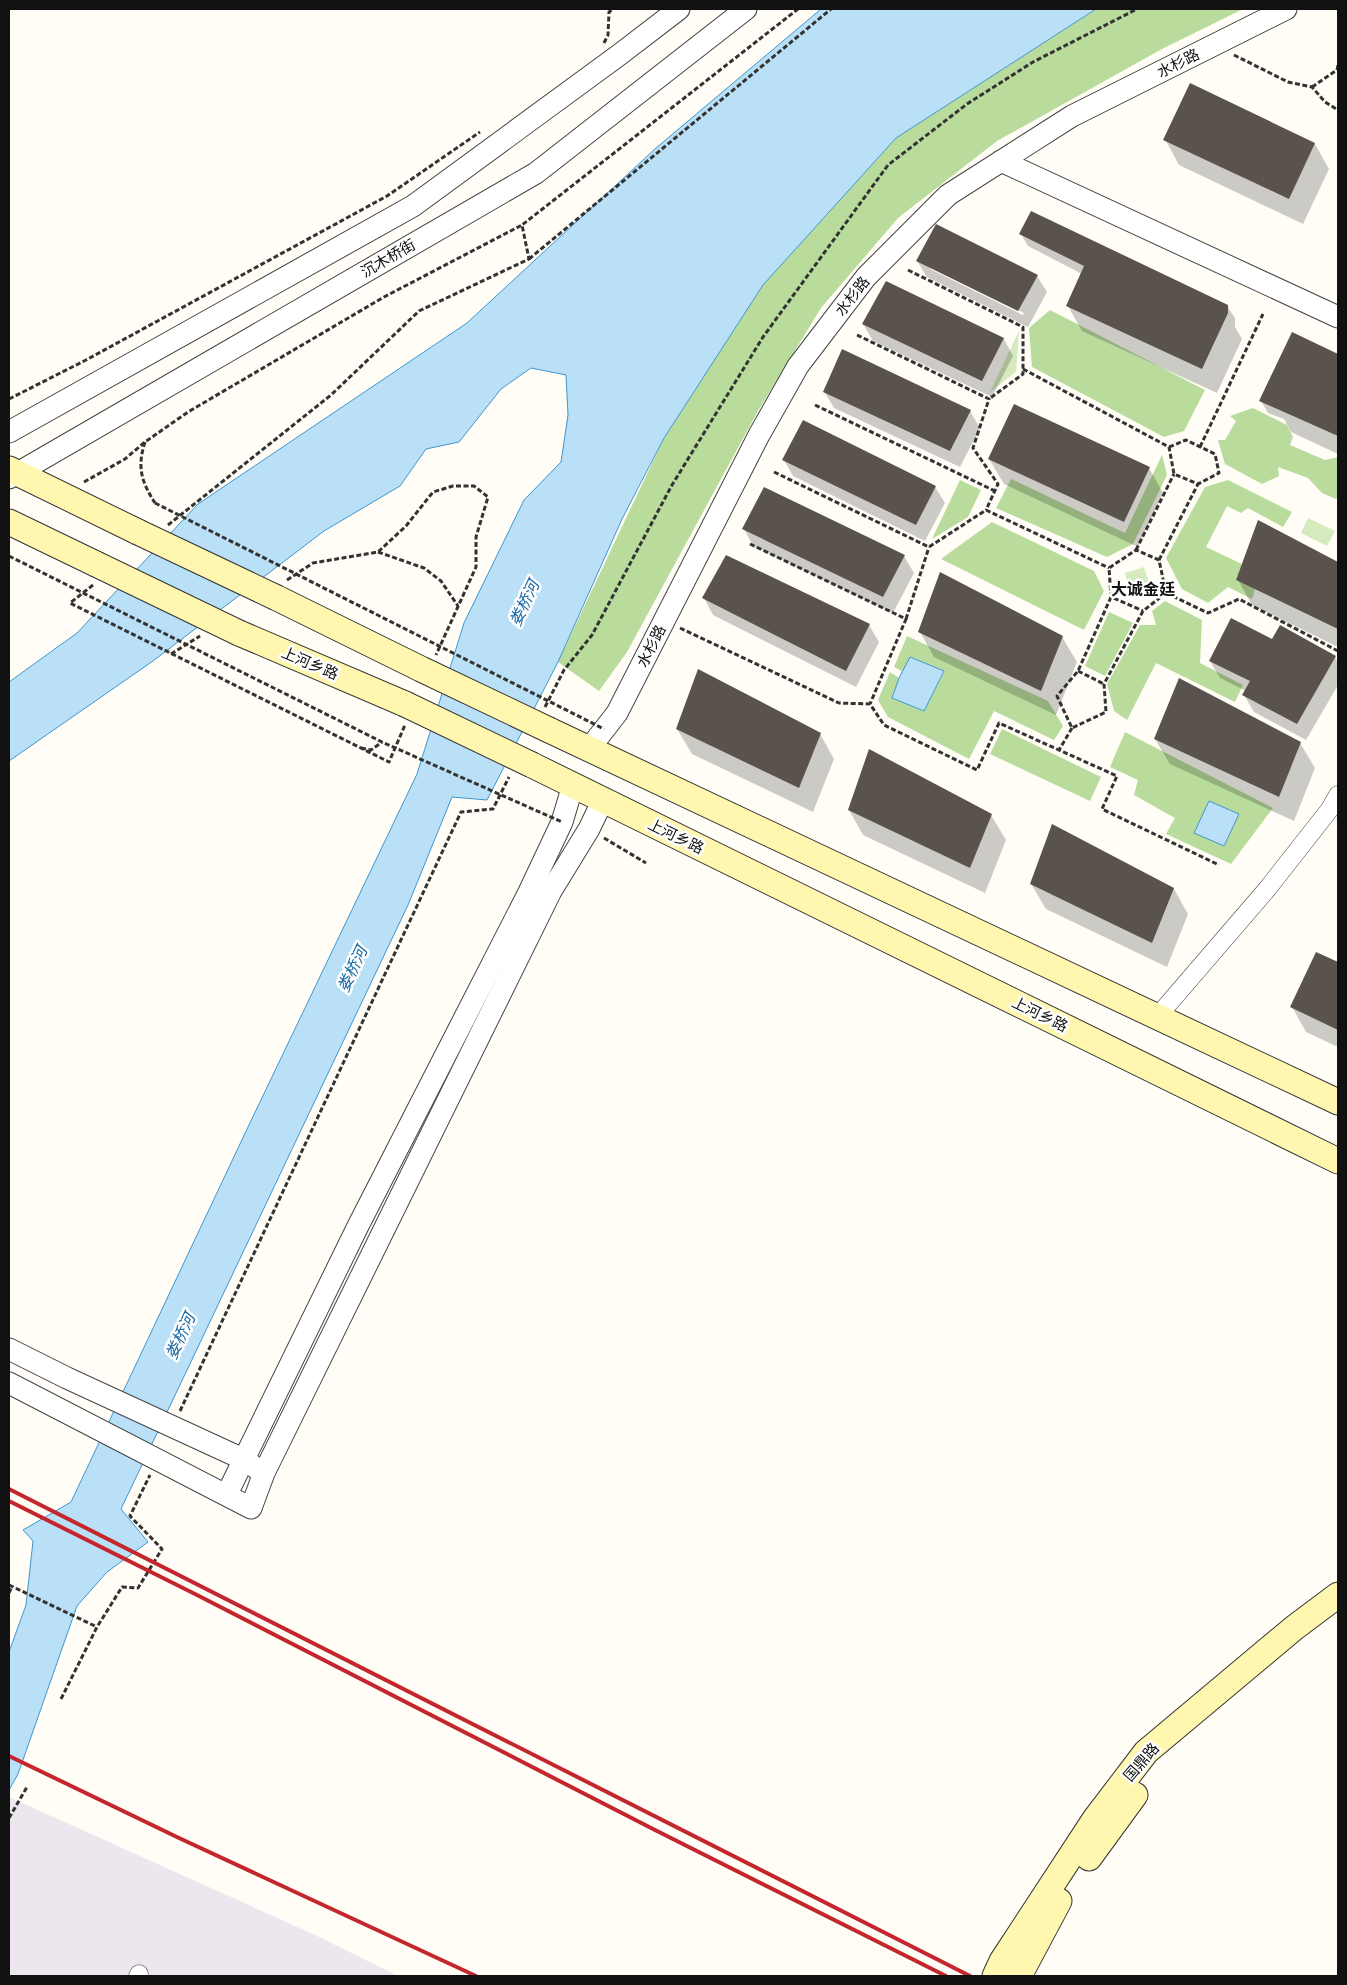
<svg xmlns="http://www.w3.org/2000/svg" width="1347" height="1985" viewBox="0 0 1347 1985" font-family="Merriweather,'Noto Sans SC',serif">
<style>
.industrial{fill:#eee6ef}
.green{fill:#d5ebbd}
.forest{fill:#b9dc9c}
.water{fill:#b9e0f7;stroke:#3f96cf}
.shadow{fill:#0003;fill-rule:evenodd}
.building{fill:#5a524d}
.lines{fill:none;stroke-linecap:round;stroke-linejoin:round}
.minor-casing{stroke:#444;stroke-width:19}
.tertiary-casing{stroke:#444;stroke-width:23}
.secondary-casing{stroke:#333;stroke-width:27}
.path{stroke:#333;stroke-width:3;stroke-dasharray:5 2.5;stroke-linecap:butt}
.minor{stroke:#fff;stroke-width:18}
.tertiary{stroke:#fff;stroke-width:21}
.secondary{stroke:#fff6b0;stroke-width:25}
.rail{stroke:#c4262e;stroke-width:4}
.secondary-bridge-casing{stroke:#333;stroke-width:27;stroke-linecap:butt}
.path-bridge{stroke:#333;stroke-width:3;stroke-dasharray:5 2.5;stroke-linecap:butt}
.secondary-bridge{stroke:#fff6b0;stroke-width:25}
.labels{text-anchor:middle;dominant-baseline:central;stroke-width:5;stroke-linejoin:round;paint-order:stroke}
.street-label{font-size:15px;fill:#111;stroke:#fff}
.neighbourhood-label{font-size:16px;font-weight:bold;fill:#111;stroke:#fff}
.water-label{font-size:16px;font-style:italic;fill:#1768a6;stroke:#fff}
</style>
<rect width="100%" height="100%" fill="#fffdf5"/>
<path class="industrial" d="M 9,1797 L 313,1934 L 398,1976 L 9,1976 Z"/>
<g class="green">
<path d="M 1019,331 L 1016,372 L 990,392 Z"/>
<path d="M 1308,518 L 1335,531 L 1327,546 L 1301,533 Z"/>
<path d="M 1144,567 L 1150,587 L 1130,594 L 1125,573 Z"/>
</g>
<g class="forest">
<path d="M 1096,9 L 1243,9 L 1162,49 L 997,141 L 898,218 L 821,308 L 758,411 L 627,652 L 599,691 L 558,662 L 664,438 L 763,285 L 896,138 Z"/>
<path d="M 1050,310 L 1205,390 L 1184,431 L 1164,437 L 1032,367 L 1029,328 Z"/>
<path d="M 1253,408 L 1287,425 L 1293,437 L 1290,445 L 1325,460 L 1338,457 L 1338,498 L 1336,499 L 1322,493 L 1308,478 L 1278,467 L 1279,476 L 1262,484 L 1225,464 L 1218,440 L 1225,440 L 1236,421 L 1230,416 Z"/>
<path d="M 1162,455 L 1167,475 L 1133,544 L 1107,557 L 996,508 L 1011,479 L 1125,533 Z"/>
<path d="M 960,480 L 981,490 L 968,517 L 932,539 Z"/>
<path d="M 1228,480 L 1292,512 L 1283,527 L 1248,508 L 1241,513 L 1227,506 L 1206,547 L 1242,564 L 1236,580 L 1255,589 L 1252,599 L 1228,587 L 1208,603 L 1182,589 L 1166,558 L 1205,487 Z"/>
<path d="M 992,522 L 1094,571 L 1104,591 L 1084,630 L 941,559 Z"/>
<path d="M 1165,601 L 1202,620 L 1200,663 L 1243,685 L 1235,702 L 1156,663 L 1127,720 L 1114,711 L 1107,684 L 1140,625 L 1156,625 L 1152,611 Z"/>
<path d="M 1109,612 L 1133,623 L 1105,676 L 1085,666 Z"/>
<path d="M 907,636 L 1048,701 L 1063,726 L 1054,740 L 994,711 L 969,759 L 888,717 L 878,700 L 890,672 L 899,678 L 892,698 L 924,711 L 944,672 L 911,657 L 903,672 L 894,667 Z"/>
<path d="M 1002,729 L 1101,777 L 1090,801 L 990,754 Z"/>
<path d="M 1125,732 L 1273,808 L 1231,864 L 1166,834 L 1175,818 L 1134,795 L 1138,780 L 1110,767 Z"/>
</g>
<g class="water">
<path d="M 821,9 L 1096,9 L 896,138 L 763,285 L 664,438 L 622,519 L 558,662 L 487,800 L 452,797 L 408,905 L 121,1509 L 148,1542 L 107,1572 L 77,1606 L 18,1774 L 9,1790 L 9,1652 L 26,1605 L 33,1541 L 23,1530 L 71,1502 L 248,1127 L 417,774 L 464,623 L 524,500 L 561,462 L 568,415 L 566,375 L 531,368 L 501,389 L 459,442 L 426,449 L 400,486 L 324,531 L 153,661 L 9,761 L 9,682 L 77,633 L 198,504 L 467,323 L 656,148 Z"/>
<path d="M 910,657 L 944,671 L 924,711 L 892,698 L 899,678 Z"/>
<path d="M 1209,801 L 1239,814 L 1224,846 L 1194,833 Z"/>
</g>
<g class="shadow">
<path d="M 1191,85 L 1315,144 L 1329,169 L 1303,224 L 1179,165 L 1165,139 Z"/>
<path d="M 1021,234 L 1227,306 L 1235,318 L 1235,327 L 1242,339 L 1217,393 L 1082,331 L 1068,306 L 1082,274 L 1028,246 Z"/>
<path d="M 917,261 L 1037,276 L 1047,292 L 1028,327 L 927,277 ZM 930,266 L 1024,313 L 1023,315 L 930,269 Z"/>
<path d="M 887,283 L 1004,339 L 1013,356 L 992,397 L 873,341 L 863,324 Z"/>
<path d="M 1292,334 L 1338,355 L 1338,454 L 1291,432 L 1284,419 L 1268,413 L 1261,401 Z"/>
<path d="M 824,391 L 970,411 L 980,428 L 960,467 L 834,408 Z"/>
<path d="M 989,459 L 1149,468 L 1163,493 L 1138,547 L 1004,484 Z"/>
<path d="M 784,460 L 935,487 L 945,503 L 925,541 L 793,476 Z"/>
<path d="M 1259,522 L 1338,564 L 1338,647 L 1252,605 L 1238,580 Z"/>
<path d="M 744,529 L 904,556 L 914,573 L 893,613 L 753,546 Z"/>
<path d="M 704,598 L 869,625 L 879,642 L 856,687 L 713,615 Z"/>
<path d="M 920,632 L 1062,637 L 1077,662 L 1056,715 L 934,657 Z"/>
<path d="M 1273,641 L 1335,657 L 1338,663 L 1338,685 L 1306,740 L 1254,712 L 1244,695 L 1246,691 L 1220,678 L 1210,661 Z"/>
<path d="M 677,729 L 820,734 L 834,759 L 813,812 L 692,754 Z"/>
<path d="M 1155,739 L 1300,743 L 1315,768 L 1294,821 L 1170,764 Z"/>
<path d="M 849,810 L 991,815 L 1006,840 L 985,893 L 863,835 Z"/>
<path d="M 1052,826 L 1174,889 L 1188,914 L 1167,967 L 1046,909 L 1031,884 Z"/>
<path d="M 1317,953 L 1338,963 L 1338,1047 L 1306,1032 L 1292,1007 Z"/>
</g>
<g class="building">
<path d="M 1190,83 L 1315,143 L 1289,199 L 1163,140 Z"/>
<path d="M 1031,211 L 1228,305 L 1228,313 L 1202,369 L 1066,306 L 1084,266 L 1019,234 Z"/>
<path d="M 936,224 L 1038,275 L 1018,311 L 916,261 Z"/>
<path d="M 886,281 L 1004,338 L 982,381 L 862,324 Z"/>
<path d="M 1292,332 L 1338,354 L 1338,436 L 1259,401 Z"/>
<path d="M 842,349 L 971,410 L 950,451 L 823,392 Z"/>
<path d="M 1014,404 L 1150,467 L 1124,522 L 988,459 Z"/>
<path d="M 803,420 L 936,486 L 916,525 L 782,460 Z"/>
<path d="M 764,487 L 905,555 L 883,597 L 742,529 Z"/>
<path d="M 1258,520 L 1338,562 L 1338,629 L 1236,580 Z"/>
<path d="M 726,555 L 870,624 L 846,671 L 702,598 Z"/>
<path d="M 940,572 L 1063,636 L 1041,691 L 918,632 Z"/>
<path d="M 1231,618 L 1272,639 L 1280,625 L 1336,656 L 1297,724 L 1242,695 L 1250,681 L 1209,661 Z"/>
<path d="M 698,669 L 821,733 L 799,788 L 676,729 Z"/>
<path d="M 1179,678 L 1301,742 L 1279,797 L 1154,739 Z"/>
<path d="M 869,749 L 992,814 L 970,868 L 848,810 Z"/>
<path d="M 1052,824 L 1174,888 L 1152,943 L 1030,884 Z"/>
<path d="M 1316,952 L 1338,962 L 1338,1030 L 1290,1007 Z"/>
</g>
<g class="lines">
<defs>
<g id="minor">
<path d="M 1157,1017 L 1268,888 L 1330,809 L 1338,795"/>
<path d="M 138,1976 L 139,1974"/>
</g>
<g id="tertiary">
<path d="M 1001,161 L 1338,317"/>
<path d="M 9,432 L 413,206 L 619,55 L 679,9"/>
<path d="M 9,478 L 536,173 L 746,9"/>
<path d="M 589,749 L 617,713 L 759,435 L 798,366 L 866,277 L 948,195 L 1072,116 L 1286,9"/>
<path d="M 9,1349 L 67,1378 L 245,1460 L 256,1468"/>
<path d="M 9,1383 L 251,1508 L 264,1473 L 551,891 L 589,829 L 603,800"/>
<path d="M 227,1494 L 358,1226 L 529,892 L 562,822 L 573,785"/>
</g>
<g id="secondary">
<path d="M 9,469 L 138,532"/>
<path d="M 9,522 L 96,564"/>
<path d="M 277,598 L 421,669"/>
<path d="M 239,633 L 405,704"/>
<path d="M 549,730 L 1338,1102"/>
<path d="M 532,765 L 1338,1161"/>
<path d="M 1089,1858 L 1135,1795"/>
<path d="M 995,1976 L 1002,1961 L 1095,1819 L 1146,1752 L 1294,1628 L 1338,1595"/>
<path d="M 1019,1976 L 1059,1901"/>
</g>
</defs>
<use href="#minor" class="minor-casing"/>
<use href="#tertiary" class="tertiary-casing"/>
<use href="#secondary" class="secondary-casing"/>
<g class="path">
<path d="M 604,43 L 608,35 L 609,12 L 613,9"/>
<path d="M 1234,55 L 1288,82 L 1312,87 L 1325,102 L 1338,110"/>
<path d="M 1312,87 L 1337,70 L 1338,65"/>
<path d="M 529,259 L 831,9"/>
<path d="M 908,270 L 1023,327 L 1023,374 L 989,399"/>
<path d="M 857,335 L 989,399 L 973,448 L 998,484 L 986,510"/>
<path d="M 1023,369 L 1169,447 L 1174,474 L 1198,484 L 1219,473 L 1215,454 L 1186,440 L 1169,447"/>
<path d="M 9,399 L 86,360 L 387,196 L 480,132"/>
<path d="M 815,405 L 995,491"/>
<path d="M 145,442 C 137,467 141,481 155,503"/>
<path d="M 1200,447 L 1263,314"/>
<path d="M 774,472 L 929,547 L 986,510 L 1109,568"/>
<path d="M 84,482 L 125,459 L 145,442 L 188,412 L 384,297 L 522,225"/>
<path d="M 168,525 L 331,395 L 419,311 L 529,259 L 522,225 L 798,9"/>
<path d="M 750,544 L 906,619 L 870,704"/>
<path d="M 1136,550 L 1174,474"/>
<path d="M 378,552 L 424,568 L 441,581 L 458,606"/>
<path d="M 1159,560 L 1198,484"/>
<path d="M 287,580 L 313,563 L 378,552 L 406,526 L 433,492 L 453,486 L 474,486 L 488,497 L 476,537 L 476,567 L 436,655"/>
<path d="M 93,585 L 70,603 L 389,762 L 405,725"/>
<path d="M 1166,593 L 1208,613 L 1239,599 L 1338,651"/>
<path d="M 1111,597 L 1078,671 L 1057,696 L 1072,728 L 1106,712 L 1104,684 L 1143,611 L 1166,593 L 1159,560 L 1136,550 L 1109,568 L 1111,597 L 1143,611"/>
<path d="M 906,619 L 929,547"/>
<path d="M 680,628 L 839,703 L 870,704 L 884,725 L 977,770 L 999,723 L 1059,750"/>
<path d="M 171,654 L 200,636"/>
<path d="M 1078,671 L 1104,684"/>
<path d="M 545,707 L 564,670 L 592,635 L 672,485 L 763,337 L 888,165 L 967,104 L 1033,62 L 1137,9"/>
<path d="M 1072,728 L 1059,750 L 1117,776 L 1102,809 L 1219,865"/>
<path d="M 361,748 L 371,750 L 382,742"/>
<path d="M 604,838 L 646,863"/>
<path d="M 180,1411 L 461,812 L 493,809 L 509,777"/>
<path d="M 9,1585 L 97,1627"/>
<path d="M 9,1593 L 12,1586"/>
<path d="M 61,1699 L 97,1627 L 122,1587 L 138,1588 L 162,1549 L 130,1516 L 150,1475"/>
<path d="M 9,1818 L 27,1787"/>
</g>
<use href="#minor" class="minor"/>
<use href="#tertiary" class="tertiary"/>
<use href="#secondary" class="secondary"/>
<g class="rail">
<path d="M 9,1489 L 970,1976"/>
<path d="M 9,1501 L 197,1595 L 655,1830 L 946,1976"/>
<path d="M 9,1756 L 179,1838 L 476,1976"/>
</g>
<defs>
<g id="secondary-bridge">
<path d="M 138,532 L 277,598"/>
<path d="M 96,564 L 239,633"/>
<path d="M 421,669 L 549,730"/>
<path d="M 405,704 L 532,765"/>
</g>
</defs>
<use href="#secondary-bridge" class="secondary-bridge-casing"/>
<g class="path-bridge">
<path d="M 155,503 L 604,729"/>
<path d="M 9,556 L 382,742 L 562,822"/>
</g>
<use href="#secondary-bridge" class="secondary-bridge"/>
</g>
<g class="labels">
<g class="street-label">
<text transform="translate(1178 63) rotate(-27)">水杉路</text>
<text transform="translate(388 258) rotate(-30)">沉木桥街</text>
<text transform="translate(852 296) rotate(-52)">水杉路</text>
<text transform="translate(651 646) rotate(-63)">水杉路</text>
<text transform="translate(310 663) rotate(23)">上河乡路</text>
<text transform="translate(676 836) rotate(26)">上河乡路</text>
<text transform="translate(1040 1014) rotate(26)">上河乡路</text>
<text transform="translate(1141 1762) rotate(-49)">国鼎路</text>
</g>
<g class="neighbourhood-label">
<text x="1143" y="589">大诚金廷</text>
</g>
<g class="water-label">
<text transform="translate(524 603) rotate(-65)">娄桥河</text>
<text transform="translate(352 969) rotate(-65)">娄桥河</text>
<text transform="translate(180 1336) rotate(-65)">娄桥河</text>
</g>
</g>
<rect width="1347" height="1985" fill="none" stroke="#111111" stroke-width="20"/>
</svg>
